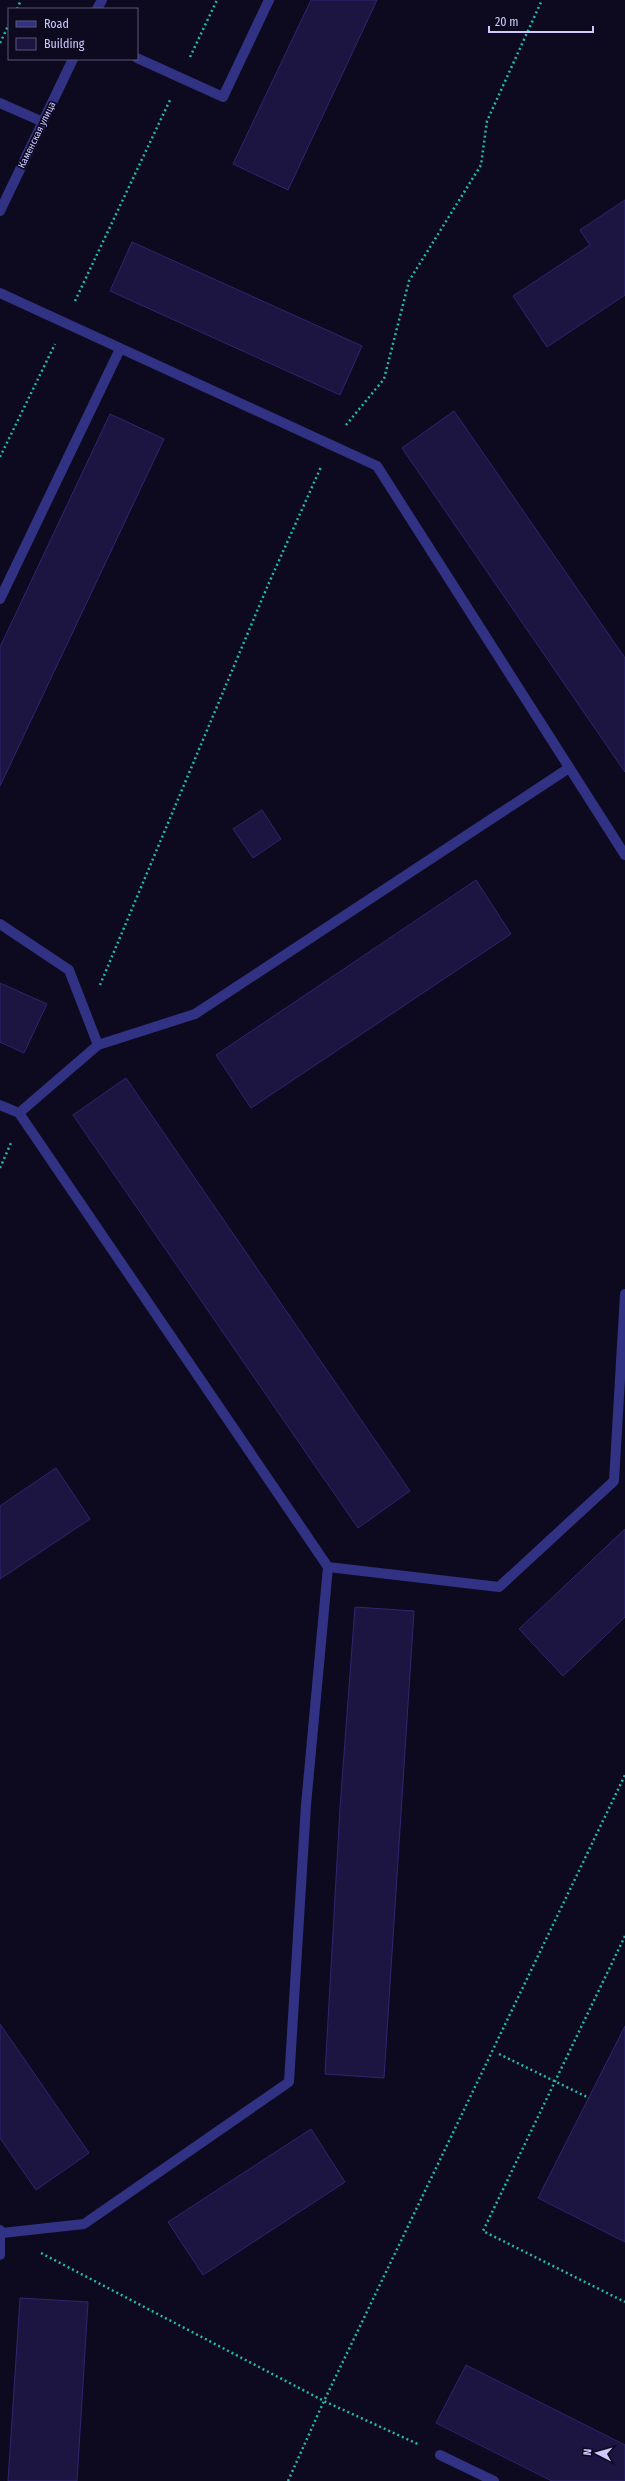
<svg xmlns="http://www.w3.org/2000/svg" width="625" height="2481" viewBox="0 0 625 2481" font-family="'Fira Sans Condensed',sans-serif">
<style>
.building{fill:#1c1542;stroke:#312570}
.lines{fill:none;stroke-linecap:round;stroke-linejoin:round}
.path{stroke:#23b9aa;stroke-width:2.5;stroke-dasharray:2 3;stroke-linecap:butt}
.service{stroke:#313283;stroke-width:10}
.tertiary{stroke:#313283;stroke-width:10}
.labels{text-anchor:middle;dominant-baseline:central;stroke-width:3.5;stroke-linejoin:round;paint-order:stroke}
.street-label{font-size:10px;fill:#cdc9ff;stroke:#0d0a20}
</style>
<rect width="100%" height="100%" fill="#0d0a20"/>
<g class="building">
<path d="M 311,0 L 377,0 L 288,190 L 233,164 Z"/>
<path d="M 625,200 L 625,295 L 547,347 L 513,296 L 590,245 L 580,230 Z"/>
<path d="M 132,242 L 362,346 L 340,395 L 110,291 Z"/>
<path d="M 454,411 L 625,658 L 625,772 L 402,448 Z"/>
<path d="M 110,414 L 164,439 L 0,786 L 0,647 Z"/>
<path d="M 262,810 L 281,839 L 253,858 L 233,829 Z"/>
<path d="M 476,880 L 511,934 L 251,1108 L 216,1055 Z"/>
<path d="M 0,983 L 47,1004 L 24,1053 L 0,1042 Z"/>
<path d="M 126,1078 L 410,1491 L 358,1528 L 73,1115 Z"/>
<path d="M 56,1468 L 90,1519 L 0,1579 L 0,1506 Z"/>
<path d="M 625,1529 L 625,1617 L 563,1676 L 519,1629 Z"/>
<path d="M 355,1607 L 414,1611 L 384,2078 L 325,2074 L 340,1808 Z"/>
<path d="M 0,2024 L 89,2153 L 36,2190 L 0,2138 Z"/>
<path d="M 625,2026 L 625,2242 L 538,2198 Z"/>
<path d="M 311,2129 L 345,2182 L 203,2275 L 168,2222 Z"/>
<path d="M 20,2298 L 88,2302 L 77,2481 L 8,2481 Z"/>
<path d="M 466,2365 L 625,2445 L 625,2481 L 552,2481 L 436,2423 Z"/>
</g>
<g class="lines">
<g class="path">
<path d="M 17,9 L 21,0"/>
<path d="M 0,43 L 9,24"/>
<path d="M 190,57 L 217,0"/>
<path d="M 75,301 L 170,100"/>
<path d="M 346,425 L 384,379 L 409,281 L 481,165 L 487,121 L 542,0"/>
<path d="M 0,457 L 55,344"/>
<path d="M 100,985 L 268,585 L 321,467"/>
<path d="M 0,1168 L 11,1143"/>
<path d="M 625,1936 L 483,2231 L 625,2302"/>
<path d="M 499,2054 L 589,2098"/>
<path d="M 41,2253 L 324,2401 L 420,2445"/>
<path d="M 288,2481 L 324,2401 L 625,1775"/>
</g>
<g class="service">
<path d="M 137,58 L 223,97 L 269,0"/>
<path d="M 0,103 L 43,122"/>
<path d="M 0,293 L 377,466 L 625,855"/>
<path d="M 0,599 L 120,349"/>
<path d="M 0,924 L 69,970 L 98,1045"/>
<path d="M 0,1105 L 19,1113 L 328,1567 L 306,1805 L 289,2082 L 84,2224 L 2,2233"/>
<path d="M 19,1113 L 98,1045 L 195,1014 L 569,768"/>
<path d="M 328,1567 L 499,1587 L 614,1481 L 625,1294"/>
<path d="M 0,2230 L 0,2255"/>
<path d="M 440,2455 L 494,2481"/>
</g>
<g class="tertiary">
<path d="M 97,9 L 102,0"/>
<path d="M 0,211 L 73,59"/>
</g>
</g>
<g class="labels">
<g class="street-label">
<text transform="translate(37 135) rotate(-64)">Каменская улица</text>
</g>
</g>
<rect x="8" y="8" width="130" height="52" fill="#0d0a20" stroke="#5a5679"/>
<rect x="16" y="21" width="20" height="6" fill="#313283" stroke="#5a5679"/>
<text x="44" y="28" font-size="12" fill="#cdc9ff">Road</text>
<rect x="16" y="38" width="20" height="12" fill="#1c1542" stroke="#5a5679"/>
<text x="44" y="48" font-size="12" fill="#cdc9ff">Building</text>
<g transform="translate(597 2453) rotate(276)" stroke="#0d0a20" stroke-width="3" paint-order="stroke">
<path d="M0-3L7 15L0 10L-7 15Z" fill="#cdc9ff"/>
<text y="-6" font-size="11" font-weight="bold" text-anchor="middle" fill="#cdc9ff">N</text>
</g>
<path d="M489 26v6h104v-6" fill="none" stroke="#cdc9ff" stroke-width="2"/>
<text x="495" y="26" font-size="12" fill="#cdc9ff" stroke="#0d0a20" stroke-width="3" paint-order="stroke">20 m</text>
</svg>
